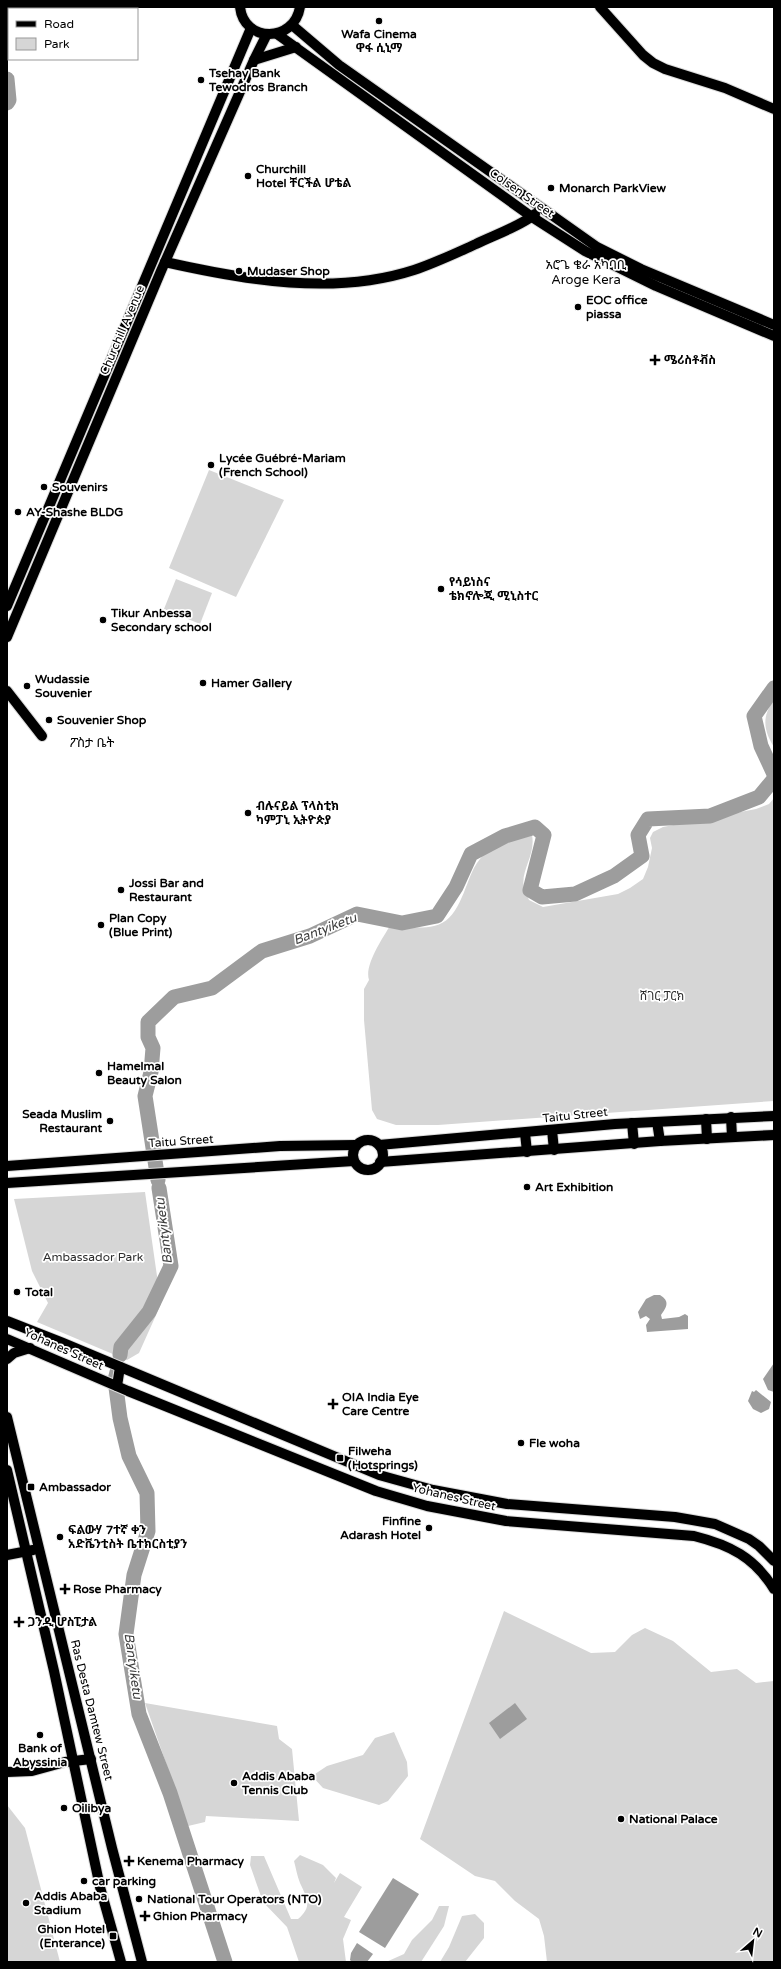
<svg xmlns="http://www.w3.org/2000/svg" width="781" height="1969" viewBox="0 0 781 1969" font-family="'Varela Round','Noto Sans Ethiopic',sans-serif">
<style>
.green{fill:#d6d6d6}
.water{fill:#9d9d9d}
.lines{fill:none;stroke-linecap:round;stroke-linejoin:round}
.river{stroke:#9d9d9d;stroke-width:15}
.major-casing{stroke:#dbdbdb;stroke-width:12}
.major{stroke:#000;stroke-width:10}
.poi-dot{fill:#000;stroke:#fff;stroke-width:1.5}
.labels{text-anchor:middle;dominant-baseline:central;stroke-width:3.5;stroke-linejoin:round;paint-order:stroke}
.poi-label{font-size:12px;font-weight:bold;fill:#000;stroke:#fff;text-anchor:start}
.street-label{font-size:12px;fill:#000;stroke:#fff}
.park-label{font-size:12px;fill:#2d2d2d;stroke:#fff}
.neighbourhood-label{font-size:13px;fill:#000;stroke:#fff}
.water-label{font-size:13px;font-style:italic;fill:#3e3e3e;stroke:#fff}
</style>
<rect width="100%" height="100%" fill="#fff"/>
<g class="green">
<path d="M 209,470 L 284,500 L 236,597 L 169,568 Z"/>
<path d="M 176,579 L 212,593 L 200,624 L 164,609 Z"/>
<path d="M 774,700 L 774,747 C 764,731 761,717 774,700 Z"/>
<path d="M 774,798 L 774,1101 L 438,1125 L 396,1125 L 377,1119 L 372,1110 L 364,1020 L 364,989 L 369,980 C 364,965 383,938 391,924 C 404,927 420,929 434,926 C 459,921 464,887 474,868 C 484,849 510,830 532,835 C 536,855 520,871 524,888 C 525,892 528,897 529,900 L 543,907 L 618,894 L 630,888 L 643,879 L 648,867 L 652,848 L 650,838 L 653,832 L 663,827 L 756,809 L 769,804 Z"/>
<path d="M 145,1192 L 161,1304 L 139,1353 L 127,1360 L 37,1322 L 48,1303 L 32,1271 L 14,1199 Z"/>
<path d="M 504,1611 L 591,1653 L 615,1652 L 632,1635 L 645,1628 L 673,1641 L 711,1672 L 737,1669 L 756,1683 L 774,1681 L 774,1962 L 547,1962 L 544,1936 L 539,1919 L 515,1901 L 495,1881 L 475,1876 L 420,1839 Z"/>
<path d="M 145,1703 L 277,1726 L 279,1739 L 292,1749 L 299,1821 L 206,1816 L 205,1822 L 188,1826 Z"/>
<path d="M 394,1732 L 407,1762 L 408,1776 L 388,1801 L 379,1805 L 323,1788 L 312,1776 L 327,1766 L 363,1755 L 375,1738 Z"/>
<path d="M 7,1805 L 25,1828 L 60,1962 L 7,1962 Z"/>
<path d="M 300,1855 L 323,1865 L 336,1878 L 334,1883 L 340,1873 L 362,1887 L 344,1917 L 351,1920 L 343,1939 L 346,1962 L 299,1962 L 287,1927 L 263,1902 L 250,1865 L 251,1856 L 264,1856 L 291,1919 L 298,1919 C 313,1906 307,1898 300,1883 C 297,1876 296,1868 294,1861 Z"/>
<path d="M 439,1906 L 449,1906 L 444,1926 L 421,1962 L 386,1962 L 404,1954 L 412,1940 L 432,1920 Z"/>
<path d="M 475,1914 L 484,1923 L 484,1938 L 465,1962 L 440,1962 L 449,1947 L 462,1916 Z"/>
</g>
<g class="water">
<path d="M 654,1295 L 660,1295 C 670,1301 667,1307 661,1315 L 662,1319 L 679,1317 L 685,1314 L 688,1316 L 688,1329 L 647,1332 L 646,1325 L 650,1319 L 646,1316 L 640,1319 L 638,1312 L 646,1299 Z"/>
<path d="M 774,1363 L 774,1392 L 768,1390 L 763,1379 Z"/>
<path d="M 756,1390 L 771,1402 L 769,1409 L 761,1413 L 753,1409 L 748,1401 L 752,1391 L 754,1392 Z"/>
<path d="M 515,1703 L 527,1719 L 500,1739 L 489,1723 Z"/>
<path d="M 393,1878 L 419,1894 L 385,1948 L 359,1932 Z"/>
<path d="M 357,1943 L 373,1954 L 367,1962 L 352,1962 L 350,1960 L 351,1953 Z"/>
</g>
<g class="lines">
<g class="river">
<path d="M 7,79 L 9,100 L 7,103"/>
<path d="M 774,688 L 754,716 L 761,746 L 774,774"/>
<path d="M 158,1180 L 145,1096 L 151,1072 L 153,1048 L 148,1037 L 148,1022 L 174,997 L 212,988 L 262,951 L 310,936 L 357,914 L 402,923 L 437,916 L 456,887 L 471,854 L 505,836 L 535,827 L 544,835 L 530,890 L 542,897 L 575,894 L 614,876 L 642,856 L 638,835 L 648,819 L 710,816 L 759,797 L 774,779"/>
<path d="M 120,1355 L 121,1347 L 149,1312 L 171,1266 L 159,1188"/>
<path d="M 117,1372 L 115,1380 L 120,1418 L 129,1456 L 147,1493 L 148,1531 L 134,1575 L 126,1634 L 139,1714 L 170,1793 L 225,1962"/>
</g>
<defs>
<g id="major">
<path d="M 240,7 C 244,43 294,43 300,7"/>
<path d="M 600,7 L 643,55 L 653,63 L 665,69 L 725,88 L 774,109"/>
<path d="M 292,25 L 339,65 L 597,247 L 641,269 L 774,325"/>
<path d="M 277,34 L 532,217 L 585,251 L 656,286 L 774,336"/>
<path d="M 254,60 L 296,47"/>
<path d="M 165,262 C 245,280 334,296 414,270 C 435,263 456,253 476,244 C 492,236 523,225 535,214"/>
<path d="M 7,606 L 251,28"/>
<path d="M 7,637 L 161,271 L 254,60 L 267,34"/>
<path d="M 7,691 L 42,736"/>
<path d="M 731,1117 L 732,1137"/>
<path d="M 706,1119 L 707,1139"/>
<path d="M 657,1122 L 660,1141"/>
<path d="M 632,1123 L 634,1144"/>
<path d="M 552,1130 L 554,1150"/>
<path d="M 525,1133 L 527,1152"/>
<circle cx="368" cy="1155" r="15"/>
<path d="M 379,1145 L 615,1124 L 774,1116"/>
<path d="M 380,1162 L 660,1141 L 774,1135"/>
<path d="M 7,1166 L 280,1146 L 356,1145"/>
<path d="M 7,1183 L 354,1161"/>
<path d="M 7,1321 L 63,1343 L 379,1475 L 433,1490 L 507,1504 L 675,1517 L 715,1524 L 749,1539 L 759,1546 L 774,1561"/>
<path d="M 7,1339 L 128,1391 L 376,1491 L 427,1506 L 506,1521 L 694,1536 C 730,1545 754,1557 774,1589"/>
<path d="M 7,1359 L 14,1353 L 30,1348"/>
<path d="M 117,1386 L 120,1367"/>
<path d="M 7,1417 L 112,1848 L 142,1962"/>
<path d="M 7,1470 L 54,1671 L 100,1887 L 121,1962"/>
<path d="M 7,1555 L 33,1550"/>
<path d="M 7,1772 L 32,1771 L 65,1762 L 91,1759"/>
</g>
</defs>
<use href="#major" class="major-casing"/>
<use href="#major" class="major"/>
</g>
<g class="poi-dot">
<circle cx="379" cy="21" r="4"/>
<circle cx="201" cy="80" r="4"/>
<circle cx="248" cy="176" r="4"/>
<circle cx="551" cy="188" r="4"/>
<circle cx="239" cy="271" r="4"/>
<circle cx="578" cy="307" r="4"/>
<path d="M653 354h4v4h4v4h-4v4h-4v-4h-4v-4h4z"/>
<circle cx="211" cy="465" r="4"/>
<circle cx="44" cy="487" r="4"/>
<circle cx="18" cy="512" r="4"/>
<circle cx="441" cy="589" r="4"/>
<circle cx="103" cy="620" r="4"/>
<circle cx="203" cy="683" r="4"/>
<circle cx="27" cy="686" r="4"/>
<circle cx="49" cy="720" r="4"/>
<circle cx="248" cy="813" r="4"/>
<circle cx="121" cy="890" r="4"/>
<circle cx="101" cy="925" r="4"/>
<circle cx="99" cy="1073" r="4"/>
<circle cx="110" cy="1121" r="4"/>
<circle cx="527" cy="1187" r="4"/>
<circle cx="17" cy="1292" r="4"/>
<path d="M331 1398h4v4h4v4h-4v4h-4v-4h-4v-4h4z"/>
<circle cx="521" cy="1443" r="4"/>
<rect x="336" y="1454" width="8" height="8" rx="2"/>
<rect x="27" y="1483" width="8" height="8" rx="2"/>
<circle cx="429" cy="1528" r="4"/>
<circle cx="60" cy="1537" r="4"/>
<path d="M63 1583h4v4h4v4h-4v4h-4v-4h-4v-4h4z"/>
<path d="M17 1616h4v4h4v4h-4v4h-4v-4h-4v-4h4z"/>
<circle cx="40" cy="1735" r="4"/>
<circle cx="234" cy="1783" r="4"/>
<circle cx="64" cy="1808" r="4"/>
<circle cx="621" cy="1819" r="4"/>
<path d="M127 1855h4v4h4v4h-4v4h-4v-4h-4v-4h4z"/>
<circle cx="84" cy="1881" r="4"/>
<circle cx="139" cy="1899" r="4"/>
<circle cx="26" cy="1903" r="4"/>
<path d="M143 1910h4v4h4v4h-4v4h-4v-4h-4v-4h4z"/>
<rect x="109" y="1932" width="8" height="8" rx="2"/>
</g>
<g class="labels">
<g class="poi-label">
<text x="379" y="34" text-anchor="middle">Wafa Cinema<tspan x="379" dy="14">ዋፋ ሲኒማ</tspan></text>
<text x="209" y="73">Tsehay Bank<tspan x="209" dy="14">Tewodros Branch</tspan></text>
<text x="256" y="169">Churchill<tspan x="256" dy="14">Hotel ቸርችል ሆቴል</tspan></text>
<text x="559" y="188">Monarch ParkView</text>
<text x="247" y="271">Mudaser Shop</text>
<text x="586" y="300">EOC office<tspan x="586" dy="14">piassa</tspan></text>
<text x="664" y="360">ሜሪስቶቭስ</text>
<text x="219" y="458">Lycée Guébré-Mariam<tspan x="219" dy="14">(French School)</tspan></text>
<text x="52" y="487">Souvenirs</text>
<text x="26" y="512">AY-Shashe BLDG</text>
<text x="449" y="582">የሳይነስና<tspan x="449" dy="14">ቴክኖሎጂ ሚኒስተር</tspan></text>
<text x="111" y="613">Tikur Anbessa<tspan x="111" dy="14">Secondary school</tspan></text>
<text x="35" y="679">Wudassie<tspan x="35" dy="14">Souvenier</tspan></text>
<text x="211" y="683">Hamer Gallery</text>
<text x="57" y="720">Souvenier Shop</text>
<text x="256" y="806">ብሉናይል ፕላስቲክ<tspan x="256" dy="14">ካምፓኒ ኢትዮጵያ</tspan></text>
<text x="129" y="883">Jossi Bar and<tspan x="129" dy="14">Restaurant</tspan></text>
<text x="109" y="918">Plan Copy<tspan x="109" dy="14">(Blue Print)</tspan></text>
<text x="107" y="1066">Hamelmal<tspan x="107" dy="14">Beauty Salon</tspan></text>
<text x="102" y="1114" text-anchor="end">Seada Muslim<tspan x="102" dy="14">Restaurant</tspan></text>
<text x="535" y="1187">Art Exhibition</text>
<text x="25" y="1292">Total</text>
<text x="342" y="1397">OIA India Eye<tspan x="342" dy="14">Care Centre</tspan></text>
<text x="529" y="1443">Fle woha</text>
<text x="348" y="1451">Filweha<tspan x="348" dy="14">(Hotsprings)</tspan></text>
<text x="39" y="1487">Ambassador</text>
<text x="421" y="1521" text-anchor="end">Finfine<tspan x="421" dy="14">Adarash Hotel</tspan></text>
<text x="68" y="1530">ፍልውሃ 7ተኛ ቀን<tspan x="68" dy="14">አድቬንቲስት ቤተክርስቲያን</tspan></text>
<text x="73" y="1589">Rose Pharmacy</text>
<text x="28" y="1622">ጋንዲ ሆስፒታል</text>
<text x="40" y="1748" text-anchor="middle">Bank of<tspan x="40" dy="14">Abyssinia</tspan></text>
<text x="242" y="1776">Addis Ababa<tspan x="242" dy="14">Tennis Club</tspan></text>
<text x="72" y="1808">Oilibya</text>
<text x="629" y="1819">National Palace</text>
<text x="137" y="1861">Kenema Pharmacy</text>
<text x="92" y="1881">car parking</text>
<text x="34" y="1896">Addis Ababa<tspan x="34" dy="14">Stadium</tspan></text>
<text x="147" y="1899">National Tour Operators (NTO)</text>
<text x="153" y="1916">Ghion Pharmacy</text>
<text x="105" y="1929" text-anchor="end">Ghion Hotel<tspan x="105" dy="14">(Enterance)</tspan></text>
</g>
<g class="street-label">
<text transform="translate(522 193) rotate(35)">Colsen Street</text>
<text transform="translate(122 330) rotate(-67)">Churchill Avenue</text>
<text transform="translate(575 1115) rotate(-6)">Taitu Street</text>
<text transform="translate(181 1141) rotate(-4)">Taitu Street</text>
<text transform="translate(64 1349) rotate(24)">Yohanes Street</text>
<text transform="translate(454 1497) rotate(13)">Yohanes Street</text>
<text transform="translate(92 1710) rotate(76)">Ras Desta Damtew Street</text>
</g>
<g class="park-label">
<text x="662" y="996">ሸገር ፓርክ</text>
<text x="93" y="1257">Ambassador Park</text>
</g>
<g class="neighbourhood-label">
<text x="586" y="265">አሮጌ ቄራ አካባቢ<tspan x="586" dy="15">Aroge Kera</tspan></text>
<text x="92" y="743">ፖስታ ቤት</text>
</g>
<g class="water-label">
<text transform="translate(325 929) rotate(-21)">Bantyiketu</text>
<text transform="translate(164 1231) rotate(-97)">Bantyiketu</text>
<text transform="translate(133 1666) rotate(82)">Bantyiketu</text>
</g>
</g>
<rect width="781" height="1969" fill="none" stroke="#000000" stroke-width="16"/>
<rect x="8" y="8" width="130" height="52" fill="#ffffff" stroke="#999999"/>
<rect x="16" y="21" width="20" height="6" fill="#000000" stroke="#999999"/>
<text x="44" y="28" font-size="12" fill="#000000">Road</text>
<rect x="16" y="38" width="20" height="12" fill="#d6d6d6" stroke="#999999"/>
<text x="44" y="48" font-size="12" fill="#000000">Park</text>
<g transform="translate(753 1941) rotate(28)" stroke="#ffffff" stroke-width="3" paint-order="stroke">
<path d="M0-3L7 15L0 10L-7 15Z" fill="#000000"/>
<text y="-6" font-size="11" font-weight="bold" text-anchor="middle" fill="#000000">N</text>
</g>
</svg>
